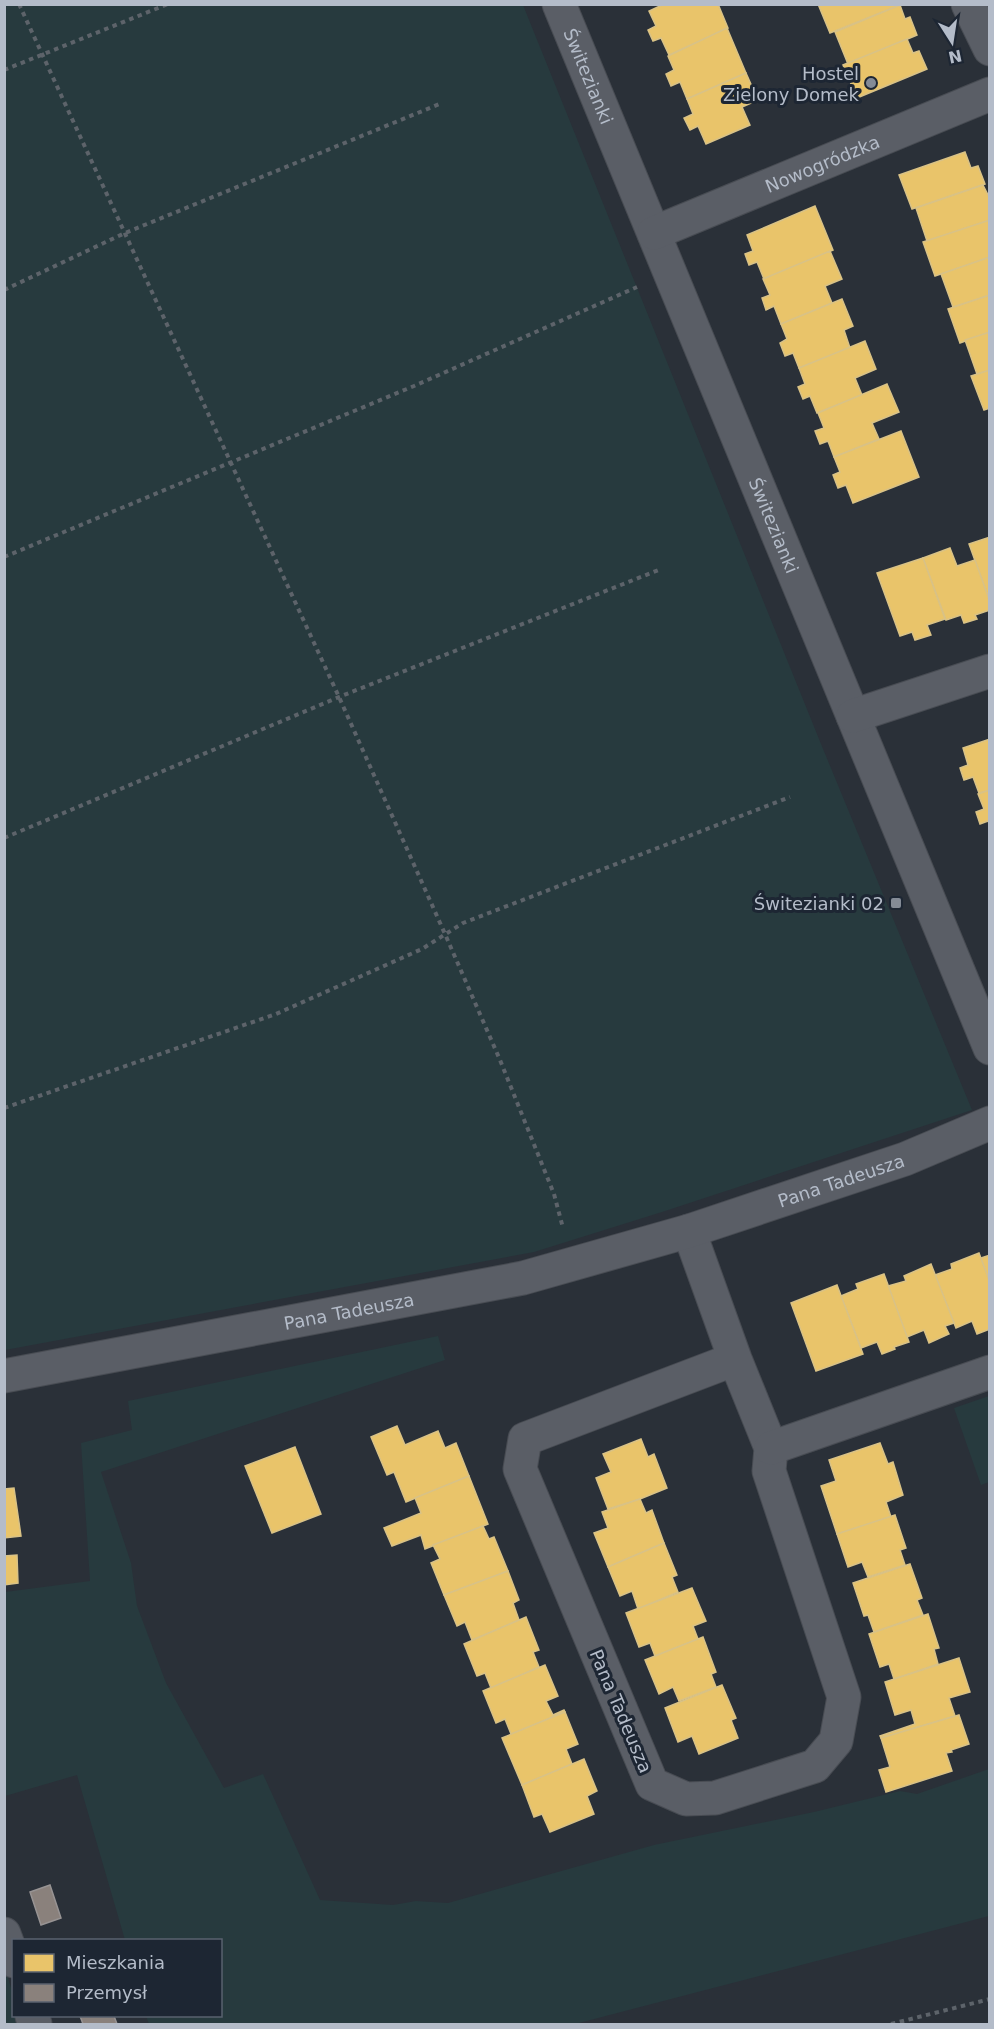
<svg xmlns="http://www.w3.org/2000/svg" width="994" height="2029" viewBox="0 0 994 2029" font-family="'DejaVu Sans',sans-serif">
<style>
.green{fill:#273a3e}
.homes{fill:#e9c46a;stroke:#d9c286;stroke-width:1.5}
.industry{fill:#8a817c;stroke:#979393;stroke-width:1.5}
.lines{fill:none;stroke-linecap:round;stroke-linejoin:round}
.minor-casing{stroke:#484c53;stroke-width:35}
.path{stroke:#5d636a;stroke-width:4;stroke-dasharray:4.5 4.5;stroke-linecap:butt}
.minor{stroke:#5a5e66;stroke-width:33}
.poi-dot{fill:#848b96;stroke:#1d2633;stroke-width:2}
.labels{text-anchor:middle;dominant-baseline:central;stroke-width:6;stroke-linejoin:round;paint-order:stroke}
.poi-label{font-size:18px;fill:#b4bcc9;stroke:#1d2633;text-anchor:end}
.street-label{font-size:18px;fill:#b4bcc9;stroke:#1d2633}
</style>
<rect width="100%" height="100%" fill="#2a3038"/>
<g class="green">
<path d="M 5,4 L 523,5 L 821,744 L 972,1110 L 662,1212 L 534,1252 L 5,1350 Z"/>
<path d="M 438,1336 L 445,1360 L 101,1472 L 131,1563 L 137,1606 L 166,1683 L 224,1788 L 263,1774 L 320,1900 L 393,1905 L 416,1901 L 448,1903 L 654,1845 L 814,1812 L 900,1791 L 917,1794 L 989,1769 L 989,1916 L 575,2024 L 149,2024 L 146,2016 L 220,2016 L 220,1940 L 125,1940 L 77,1775 L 5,1796 L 5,1592 L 90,1581 L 81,1443 L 132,1430 L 128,1401 Z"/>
<path d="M 989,1396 L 989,1482 L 981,1485 L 954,1408 Z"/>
<path d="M 4,1965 L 13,1994 L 14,2016 L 20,2016 L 23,2024 L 5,2024 Z"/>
</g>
<g class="homes">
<path d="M 664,4 L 718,4 L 728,28 L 669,55 L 661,38 L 653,41 L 648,30 L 656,26 L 649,11 Z"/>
<path d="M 818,4 L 899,4 L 900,5 L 830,33 Z"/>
<path d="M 900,5 L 905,19 L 910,17 L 917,35 L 848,64 L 835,32 Z"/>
<path d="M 727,28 L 746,73 L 687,99 L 680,82 L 671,86 L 666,74 L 674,70 L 668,56 Z"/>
<path d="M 907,39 L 913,53 L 919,51 L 927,69 L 857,98 L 843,65 Z"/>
<path d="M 746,73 L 758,100 L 742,107 L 750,125 L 706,144 L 698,126 L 690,130 L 684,118 L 693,114 L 687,99 Z"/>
<path d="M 965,152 L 971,168 L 978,166 L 985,184 L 912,209 L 899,175 Z"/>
<path d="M 983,185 L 990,199 L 990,220 L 927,241 L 916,208 Z"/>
<path d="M 815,206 L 833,250 L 764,279 L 757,262 L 749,265 L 745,254 L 753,251 L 747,235 Z"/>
<path d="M 990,220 L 990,257 L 935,276 L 923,242 Z"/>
<path d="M 830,251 L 842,279 L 825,286 L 832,303 L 781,324 L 774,306 L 766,310 L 762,298 L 770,295 L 763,279 Z"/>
<path d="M 990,257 L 990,295 L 953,307 L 941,274 Z"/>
<path d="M 990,295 L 990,332 L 960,343 L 948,309 Z"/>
<path d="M 842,299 L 853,326 L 844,330 L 850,348 L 799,368 L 793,353 L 785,356 L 780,343 L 787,339 L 781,324 Z"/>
<path d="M 990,332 L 990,370 L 977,374 L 965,340 Z"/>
<path d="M 865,341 L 876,369 L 855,378 L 862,395 L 817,413 L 810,396 L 803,399 L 798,387 L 805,384 L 799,368 Z"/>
<path d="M 990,370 L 990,408 L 984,410 L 971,376 Z"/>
<path d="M 887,384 L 899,412 L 872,423 L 879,439 L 834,457 L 828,441 L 820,444 L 815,431 L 824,428 L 818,413 Z"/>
<path d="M 901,431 L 919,477 L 853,503 L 846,485 L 838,488 L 833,475 L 840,472 L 834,457 Z"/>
<path d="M 990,537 L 990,602 L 969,544 Z"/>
<path d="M 950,548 L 957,566 L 975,560 L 990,602 L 990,610 L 975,615 L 977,619 L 964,623 L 961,615 L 946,620 L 923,558 Z"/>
<path d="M 923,558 L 945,619 L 927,625 L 931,635 L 915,640 L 912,632 L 900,636 L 877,573 Z"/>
<path d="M 990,739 L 990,790 L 979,793 L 973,777 L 964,780 L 960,768 L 968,765 L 963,748 Z"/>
<path d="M 990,790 L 990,825 L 988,821 L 980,824 L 976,812 L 984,809 L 978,794 Z"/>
<path d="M 979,1253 L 990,1282 L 990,1329 L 977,1334 L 972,1321 L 956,1328 L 935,1275 L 952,1269 L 951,1264 Z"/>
<path d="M 990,1255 L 990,1282 L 981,1258 Z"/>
<path d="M 931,1264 L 954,1323 L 945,1326 L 949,1334 L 929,1343 L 924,1330 L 907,1337 L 888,1286 L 906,1281 L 904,1276 Z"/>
<path d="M 884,1274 L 909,1342 L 894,1347 L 895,1349 L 882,1354 L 877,1342 L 861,1348 L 841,1296 L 858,1289 L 856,1284 Z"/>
<path d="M 837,1285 L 863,1354 L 816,1371 L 791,1303 Z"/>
<path d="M 397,1426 L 405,1445 L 438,1431 L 445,1448 L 456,1443 L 469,1476 L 406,1502 L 394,1472 L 387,1475 L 371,1437 Z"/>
<path d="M 641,1439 L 648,1457 L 654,1454 L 667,1488 L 640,1499 L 608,1509 L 596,1478 L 611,1472 L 603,1454 Z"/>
<path d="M 880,1443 L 888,1464 L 893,1462 L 903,1495 L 886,1502 L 891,1517 L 837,1534 L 821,1486 L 836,1481 L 829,1460 Z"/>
<path d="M 295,1447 L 321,1514 L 272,1533 L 245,1466 Z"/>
<path d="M 469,1476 L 488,1524 L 425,1549 L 421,1535 L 392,1546 L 384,1528 L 421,1513 L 415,1498 Z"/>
<path d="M 14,1488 L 21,1536 L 4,1538 L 4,1489 Z"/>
<path d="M 640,1499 L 646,1513 L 652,1510 L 664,1543 L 608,1567 L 594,1533 L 608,1528 L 602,1512 Z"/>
<path d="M 895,1515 L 906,1548 L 900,1550 L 905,1565 L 868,1577 L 862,1562 L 848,1567 L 837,1534 Z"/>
<path d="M 483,1526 L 489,1539 L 494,1537 L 508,1571 L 444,1595 L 431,1563 L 440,1559 L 433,1545 Z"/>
<path d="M 664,1543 L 677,1575 L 672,1577 L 678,1592 L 638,1609 L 632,1591 L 620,1596 L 608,1567 Z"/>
<path d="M 17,1555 L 18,1583 L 4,1585 L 4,1556 Z"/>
<path d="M 910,1564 L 922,1598 L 917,1600 L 923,1615 L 874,1632 L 868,1615 L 864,1616 L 853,1583 Z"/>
<path d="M 508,1571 L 519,1600 L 513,1603 L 519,1620 L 472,1640 L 465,1622 L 457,1626 L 444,1595 Z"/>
<path d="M 692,1588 L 706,1621 L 693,1626 L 698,1639 L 655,1656 L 650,1643 L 639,1647 L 626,1613 Z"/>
<path d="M 928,1614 L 939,1648 L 934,1649 L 938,1664 L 894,1679 L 889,1664 L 880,1667 L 869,1634 Z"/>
<path d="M 526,1617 L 539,1650 L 533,1652 L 539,1667 L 491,1688 L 485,1673 L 477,1676 L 464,1644 Z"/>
<path d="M 703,1637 L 716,1672 L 711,1674 L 716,1687 L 679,1701 L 673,1687 L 659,1694 L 645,1660 Z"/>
<path d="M 959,1658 L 970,1692 L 949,1698 L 955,1716 L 881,1738 L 880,1736 L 915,1724 L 911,1710 L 895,1715 L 885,1682 Z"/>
<path d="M 545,1665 L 558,1696 L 546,1701 L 553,1715 L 564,1710 L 565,1712 L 511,1734 L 505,1719 L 496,1723 L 483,1691 Z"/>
<path d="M 722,1685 L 736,1718 L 731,1720 L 738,1738 L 699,1754 L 692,1736 L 678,1742 L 665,1708 Z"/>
<path d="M 565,1712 L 578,1744 L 566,1749 L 572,1764 L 522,1785 L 502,1738 Z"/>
<path d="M 959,1715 L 969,1744 L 951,1750 L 952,1752 L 946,1753 L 952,1771 L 886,1792 L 879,1770 L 890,1767 L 881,1738 Z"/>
<path d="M 584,1759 L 597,1791 L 587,1796 L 594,1814 L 550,1832 L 542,1814 L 534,1817 L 522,1785 Z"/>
</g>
<g class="industry">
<path d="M 50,1885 L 61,1918 L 41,1925 L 30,1892 Z"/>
<path d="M 80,2016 L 114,2016 L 117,2024 L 83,2024 Z"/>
</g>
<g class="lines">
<defs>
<g id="minor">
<path id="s1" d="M 559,4 L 990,1048"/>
<path d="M 968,4 L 990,49"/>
<path id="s2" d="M 654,233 L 990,94"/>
<path d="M 853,716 L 990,671"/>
<path d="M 689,1231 L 735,1359 L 771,1448 L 769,1471 L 844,1697 L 836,1741 L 815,1766 L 715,1798 L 686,1799 L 652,1784 L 520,1469 L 525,1439 L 735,1359"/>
<path id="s3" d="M 4,1376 L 523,1278 L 689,1231 L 905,1159 L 990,1123"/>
<path d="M 771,1448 L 990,1372"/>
<path d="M 4,1934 L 14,1961"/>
<path d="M 32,2016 L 35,2024"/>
</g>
</defs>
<use href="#minor" class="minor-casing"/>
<g class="path">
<path d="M 19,4 L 339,697 L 445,934 L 500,1060 L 554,1194 L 563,1228"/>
<path d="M 4,70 L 168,4"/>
<path d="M 4,290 L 125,233 L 442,103"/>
<path d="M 4,557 L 414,386 L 637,287"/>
<path d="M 4,838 L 339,697 L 661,569"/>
<path d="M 4,1108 L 276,1014 L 422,949 L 463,923 L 790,797"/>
<path d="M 891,2024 L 990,1999"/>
</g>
<use href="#minor" class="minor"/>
</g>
<g class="poi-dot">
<circle cx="871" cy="83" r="6"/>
<rect x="890" y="897" width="12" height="12" rx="3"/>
</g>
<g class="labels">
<g class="poi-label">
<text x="859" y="73">Hostel<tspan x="859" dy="21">Zielony Domek</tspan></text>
<text x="884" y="903">Świtezianki 02</text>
</g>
<g class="street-label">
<text stroke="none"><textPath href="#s1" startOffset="78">Świtezianki</textPath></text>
<text stroke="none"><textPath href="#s2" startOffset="182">Nowogródzka</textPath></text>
<text stroke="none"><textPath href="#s1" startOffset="564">Świtezianki</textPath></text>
<text stroke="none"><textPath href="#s3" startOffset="861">Pana Tadeusza</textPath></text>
<text stroke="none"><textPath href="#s3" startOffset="351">Pana Tadeusza</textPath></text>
<text transform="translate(621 1711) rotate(67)">Pana Tadeusza</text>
</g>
</g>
<rect width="994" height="2029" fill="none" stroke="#b4bcc9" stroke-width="12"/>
<rect x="12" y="1939" width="210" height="78" fill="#1d2633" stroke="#59626f" stroke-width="1.5"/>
<rect x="24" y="1954" width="30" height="18" fill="#e9c46a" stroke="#59626f" stroke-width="1.5"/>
<text x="66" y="1969" font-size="18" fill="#b4bcc9">Mieszkania</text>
<rect x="24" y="1984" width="30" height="18" fill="#8a817c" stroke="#59626f" stroke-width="1.5"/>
<text x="66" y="1999" font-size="18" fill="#b4bcc9">Przemysł</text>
<g transform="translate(952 42) rotate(168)" stroke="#1d2633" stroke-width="4.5" paint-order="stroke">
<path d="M0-4.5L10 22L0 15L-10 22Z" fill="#b4bcc9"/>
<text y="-9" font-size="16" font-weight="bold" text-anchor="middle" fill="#b4bcc9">N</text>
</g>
</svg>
